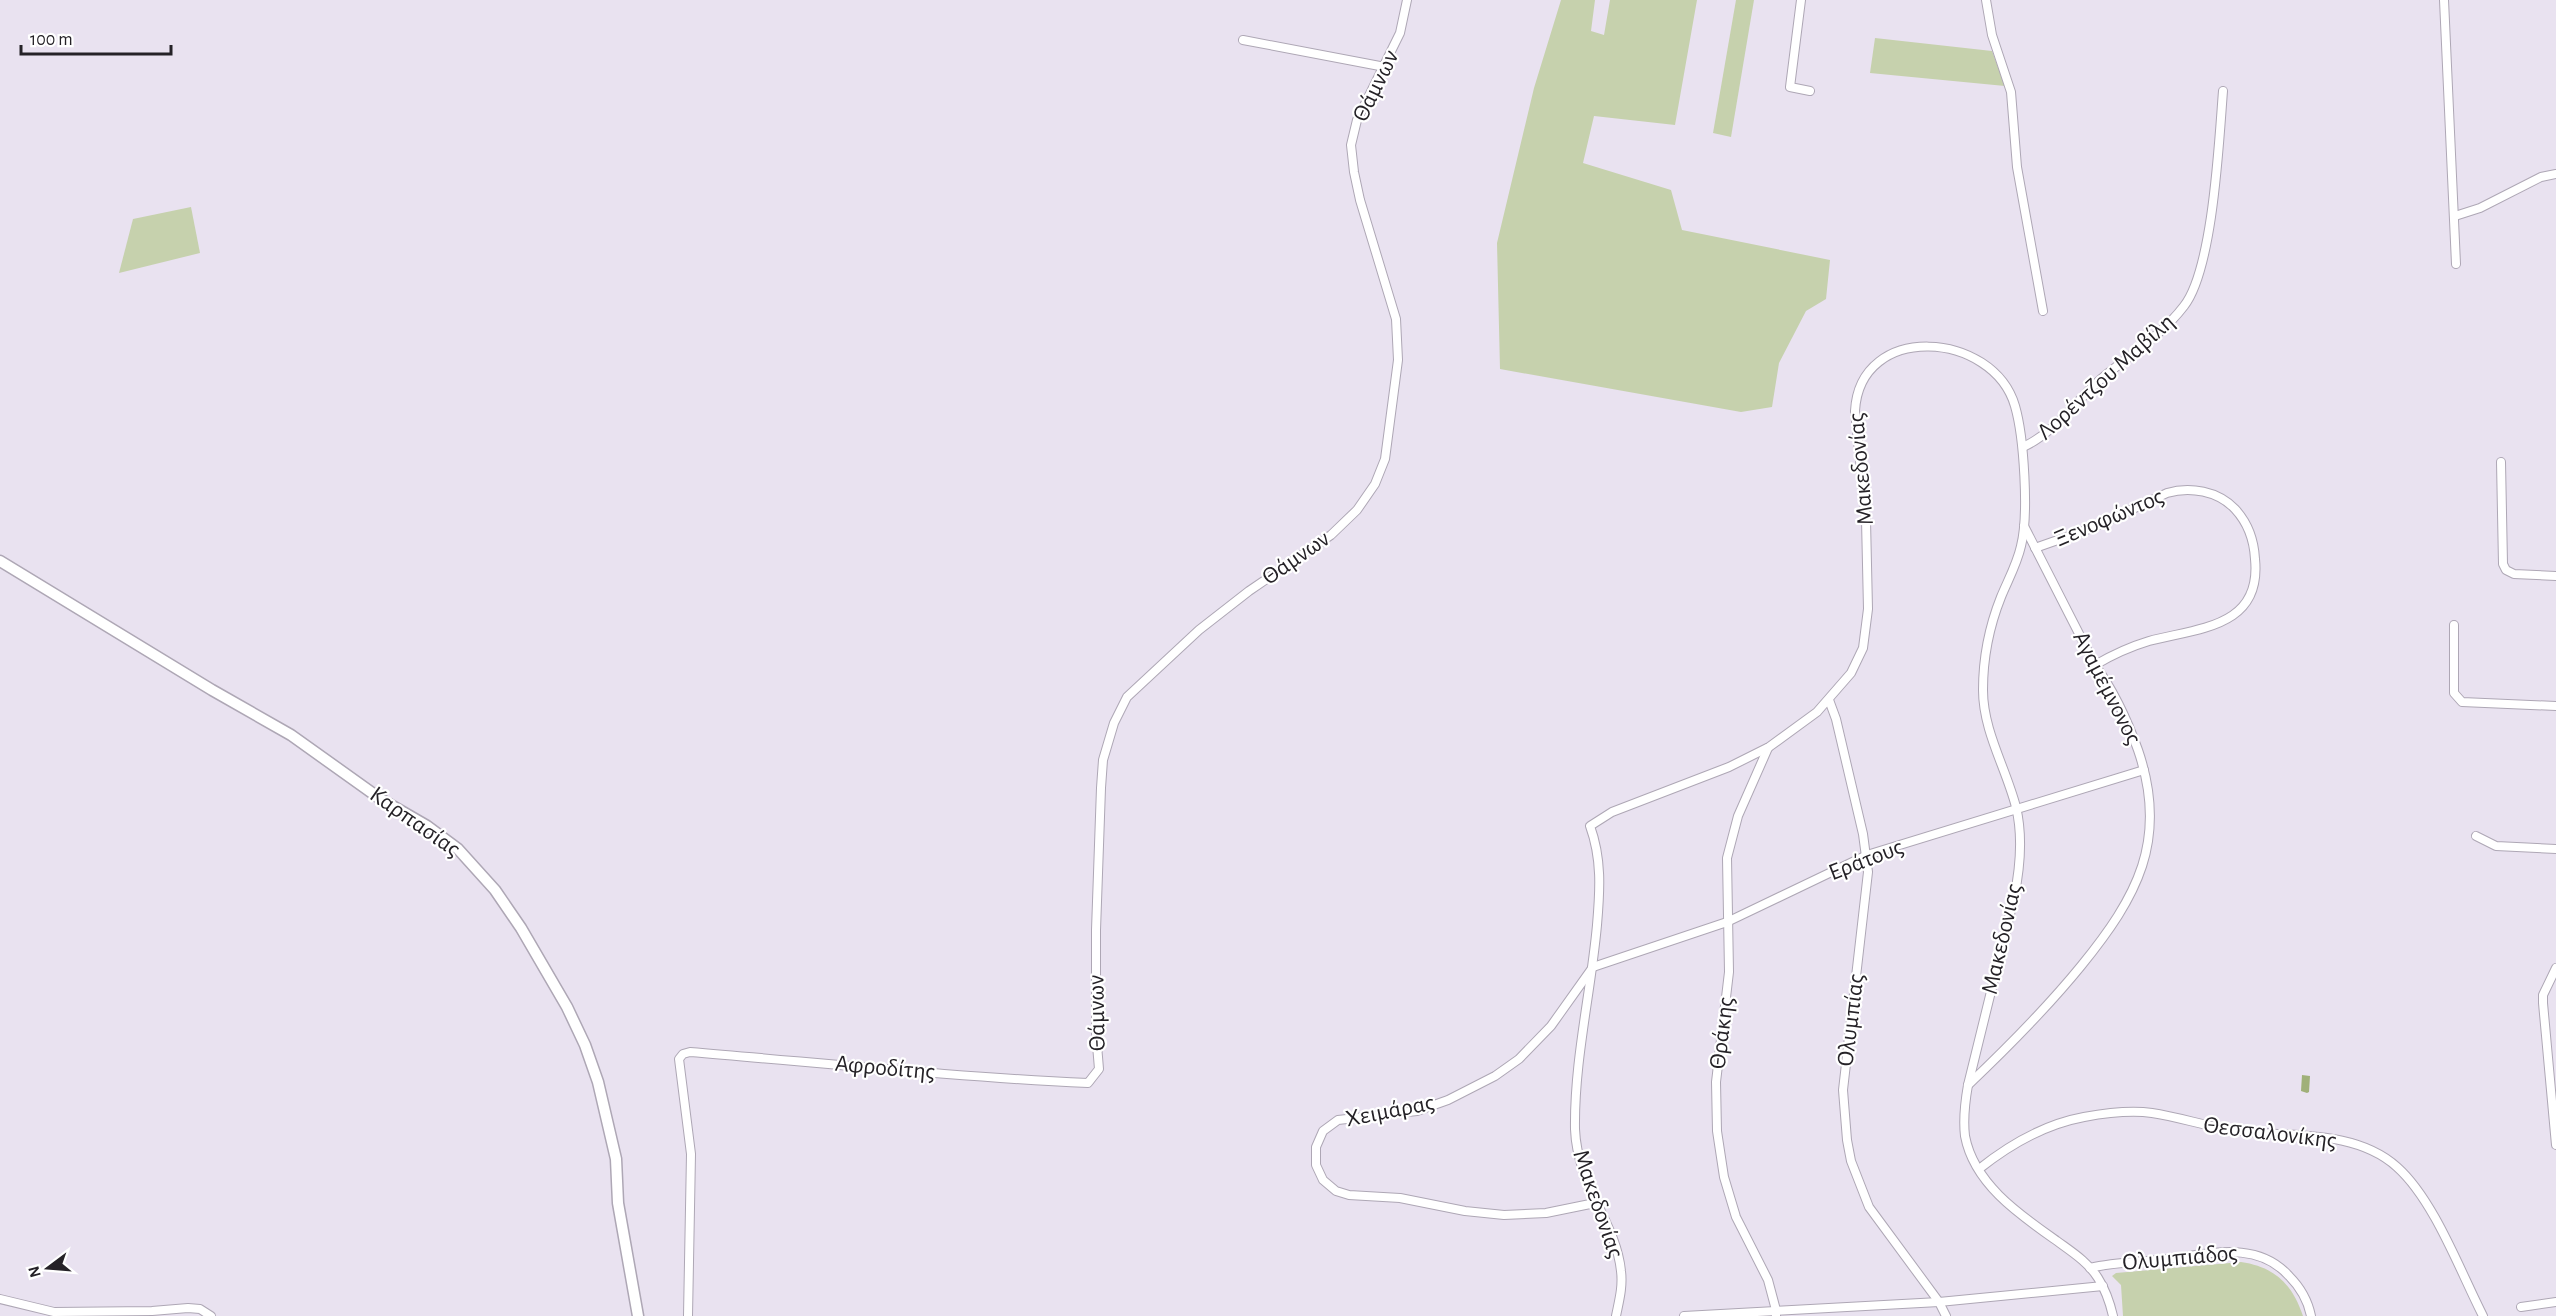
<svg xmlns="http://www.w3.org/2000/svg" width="2556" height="1316" viewBox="0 0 2556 1316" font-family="'Alegreya Sans',sans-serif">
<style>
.green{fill:#c6d1ad}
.water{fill:#a0b079}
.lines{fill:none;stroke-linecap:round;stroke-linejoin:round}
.minor-casing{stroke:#aea7b5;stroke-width:10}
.tertiary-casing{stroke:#aea7b5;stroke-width:13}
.minor{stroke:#fff;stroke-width:8}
.tertiary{stroke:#fff;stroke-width:10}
.labels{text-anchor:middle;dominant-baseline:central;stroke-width:4.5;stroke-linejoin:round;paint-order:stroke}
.street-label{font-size:24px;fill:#252227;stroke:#fff}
</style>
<rect width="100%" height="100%" fill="#e9e2f0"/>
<g class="green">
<path d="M 1561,0 L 1595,0 L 1591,31 L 1604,35 L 1610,0 L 1697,0 L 1675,125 L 1594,116 L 1583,163 L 1671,190 L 1682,230 L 1830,260 L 1826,299 L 1806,311 L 1779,363 L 1772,407 L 1741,412 L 1500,369 L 1497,243 L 1534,88 Z"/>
<path d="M 1736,0 L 1754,0 L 1731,137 L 1713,133 Z"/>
<path d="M 1875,38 L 1992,51 L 2005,86 L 1870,73 Z"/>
<path d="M 191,207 L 200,253 L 119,273 L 133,219 Z"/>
<path d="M 2241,1262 C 2275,1267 2292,1284 2303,1316 L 2123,1316 L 2121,1285 L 2112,1276 L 2116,1273 Z"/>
</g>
<path class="water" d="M 2302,1075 L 2310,1076 L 2309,1092 L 2307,1093 L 2301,1091 Z"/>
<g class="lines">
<defs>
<g id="minor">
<path d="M 1801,0 L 1790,87 L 1810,91"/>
<path d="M 1986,0 L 1992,35 L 2011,92 L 2017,167 L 2043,311"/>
<path d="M 2444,0 L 2456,264"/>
<path d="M 1243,40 L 1385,67"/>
<path d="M 2455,216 L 2480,208 L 2541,177 L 2556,174"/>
<path d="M 2023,447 C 2054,433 2076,401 2102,378 C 2130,355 2162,335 2184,306 C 2213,269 2219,141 2223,91"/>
<path d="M 2501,462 L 2503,564 L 2506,570 L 2514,574 L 2556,576"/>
<path d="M 2035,548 L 2092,528 L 2167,493 C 2190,486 2218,491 2235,509 C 2248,523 2254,540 2255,559 C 2262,628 2197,628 2149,641 C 2129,647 2112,655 2095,665"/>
<path d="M 2454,625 L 2454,693 L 2462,702 L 2556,706"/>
<path d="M 1829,700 L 1836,719 L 1863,834 L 1868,872 L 1843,1090 L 1847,1140 L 1851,1161 L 1869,1207 L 1939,1302 L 1946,1316"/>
<path d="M 1768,748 L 1738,816 L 1727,858 L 1729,972 L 1716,1082 L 1717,1131 L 1724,1177 L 1736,1217 L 1768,1280 L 1776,1310 L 1776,1316"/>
<path d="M 2476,836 L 2496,846 L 2556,849"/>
<path d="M 2556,968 L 2543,995 L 2543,1003 L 2556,1145"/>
<path d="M 1968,1085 C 2008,1047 2046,1009 2081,966 C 2137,897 2169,840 2138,750 C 2127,719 2114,691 2095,665 L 2024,526"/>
<path d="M 1979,1169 C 2009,1145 2046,1124 2084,1117 C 2106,1113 2130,1110 2152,1113 C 2179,1117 2205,1126 2232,1130 C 2286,1138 2354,1128 2397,1167 C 2434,1200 2460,1271 2483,1316"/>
<path d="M 1595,1203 L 1546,1213 L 1504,1215 L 1465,1211 L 1400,1198 L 1349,1195 L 1336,1191 L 1323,1180 L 1316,1165 L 1316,1147 L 1323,1131 L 1338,1120 L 1417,1111 L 1448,1100 L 1495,1076 L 1519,1059 L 1551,1026 L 1593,967 L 1727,922 L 1867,855 L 2144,770"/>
<path d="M 2090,1268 C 2115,1262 2142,1262 2168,1259 C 2210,1254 2257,1240 2289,1276 C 2300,1287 2308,1301 2311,1316"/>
<path d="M 0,1299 L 54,1312 L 152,1311 L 188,1308 L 200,1309 L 211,1316"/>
<path d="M 2521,1307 L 2556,1302"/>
<path d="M 688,1316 L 691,1154 L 679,1059 L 683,1054 L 690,1052 C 823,1063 955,1077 1088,1083 L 1099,1069 L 1096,1033 L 1096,930 L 1101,788 L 1103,760 L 1114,723 L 1127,697 L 1199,630 L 1249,591 L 1331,535 L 1357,510 L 1375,484 L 1385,459 L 1398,360 L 1396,319 L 1360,200 L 1354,172 L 1351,145 L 1357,120 L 1400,33 L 1407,0"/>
<path d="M 1616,1316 C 1619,1301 1623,1287 1621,1271 C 1616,1222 1577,1185 1575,1129 C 1574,1061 1591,992 1597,925 C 1600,890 1602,859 1590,826 L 1612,812 L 1729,767 L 1769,747 L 1817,712 L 1851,673 L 1863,648 L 1868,609 L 1866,520 L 1855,411 C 1860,321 1993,331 2015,406 C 2024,437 2029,515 2021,546 C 2017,564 2008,580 2001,597 C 1989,627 1983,657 1983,690 C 1983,731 2006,768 2016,807 C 2023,836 2020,869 2014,898 L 1968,1085 C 1965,1102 1963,1119 1965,1136 C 1974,1184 2020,1215 2057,1241 C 2072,1252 2088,1262 2098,1278 C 2105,1289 2110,1303 2113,1316"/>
<path d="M 1684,1316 L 1939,1302 L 2103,1286"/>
</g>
<path id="tertiary" d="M 0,561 L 212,690 L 291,735 L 382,800 L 427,826 L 458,849 L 495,890 L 521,928 L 567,1007 L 585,1045 L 598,1082 L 616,1159 L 618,1203 L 638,1316"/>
</defs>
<use href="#minor" class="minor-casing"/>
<use href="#tertiary" class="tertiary-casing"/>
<use href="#minor" class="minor"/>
<use href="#tertiary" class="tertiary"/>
</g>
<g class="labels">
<g class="street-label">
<text transform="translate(1376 86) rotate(-64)">Θάμνων</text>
<text transform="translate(2106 377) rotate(-42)">Λορέντζου Μαβίλη</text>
<text transform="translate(1861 469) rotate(-95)">Μακεδονίας</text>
<text transform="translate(2109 518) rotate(-23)">Ξενοφώντος</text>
<text transform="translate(1296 558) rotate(-35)">Θάμνων</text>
<text transform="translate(2107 688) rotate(63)">Αγαμέμνονος</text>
<text transform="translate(415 822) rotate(35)">Καρπασίας</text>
<text transform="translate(1866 860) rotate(-21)">Εράτους</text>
<text transform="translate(2002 939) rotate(-77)">Μακεδονίας</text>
<text transform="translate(1097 1013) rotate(-91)">Θάμνων</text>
<text transform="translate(1851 1020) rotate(-83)">Ολυμπίας</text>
<text transform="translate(1722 1033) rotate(-83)">Θράκης</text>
<text transform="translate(885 1068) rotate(5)">Αφροδίτης</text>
<text transform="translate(1390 1111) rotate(-11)">Χειμάρας</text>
<text transform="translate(2270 1133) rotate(7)">Θεσσαλονίκης</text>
<text transform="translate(1598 1204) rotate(71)">Μακεδονίας</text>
<text transform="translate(2180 1258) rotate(-5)">Ολυμπιάδος</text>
</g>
</g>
<g transform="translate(48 1268) rotate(254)" stroke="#ffffff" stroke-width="4.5" paint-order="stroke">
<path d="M0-4.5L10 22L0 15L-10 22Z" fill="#252227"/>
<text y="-9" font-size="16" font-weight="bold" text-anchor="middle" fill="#252227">N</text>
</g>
<path d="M21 45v9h150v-9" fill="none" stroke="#252227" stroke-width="3"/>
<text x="30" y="45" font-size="18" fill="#252227" stroke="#ffffff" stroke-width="4.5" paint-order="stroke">100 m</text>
</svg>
